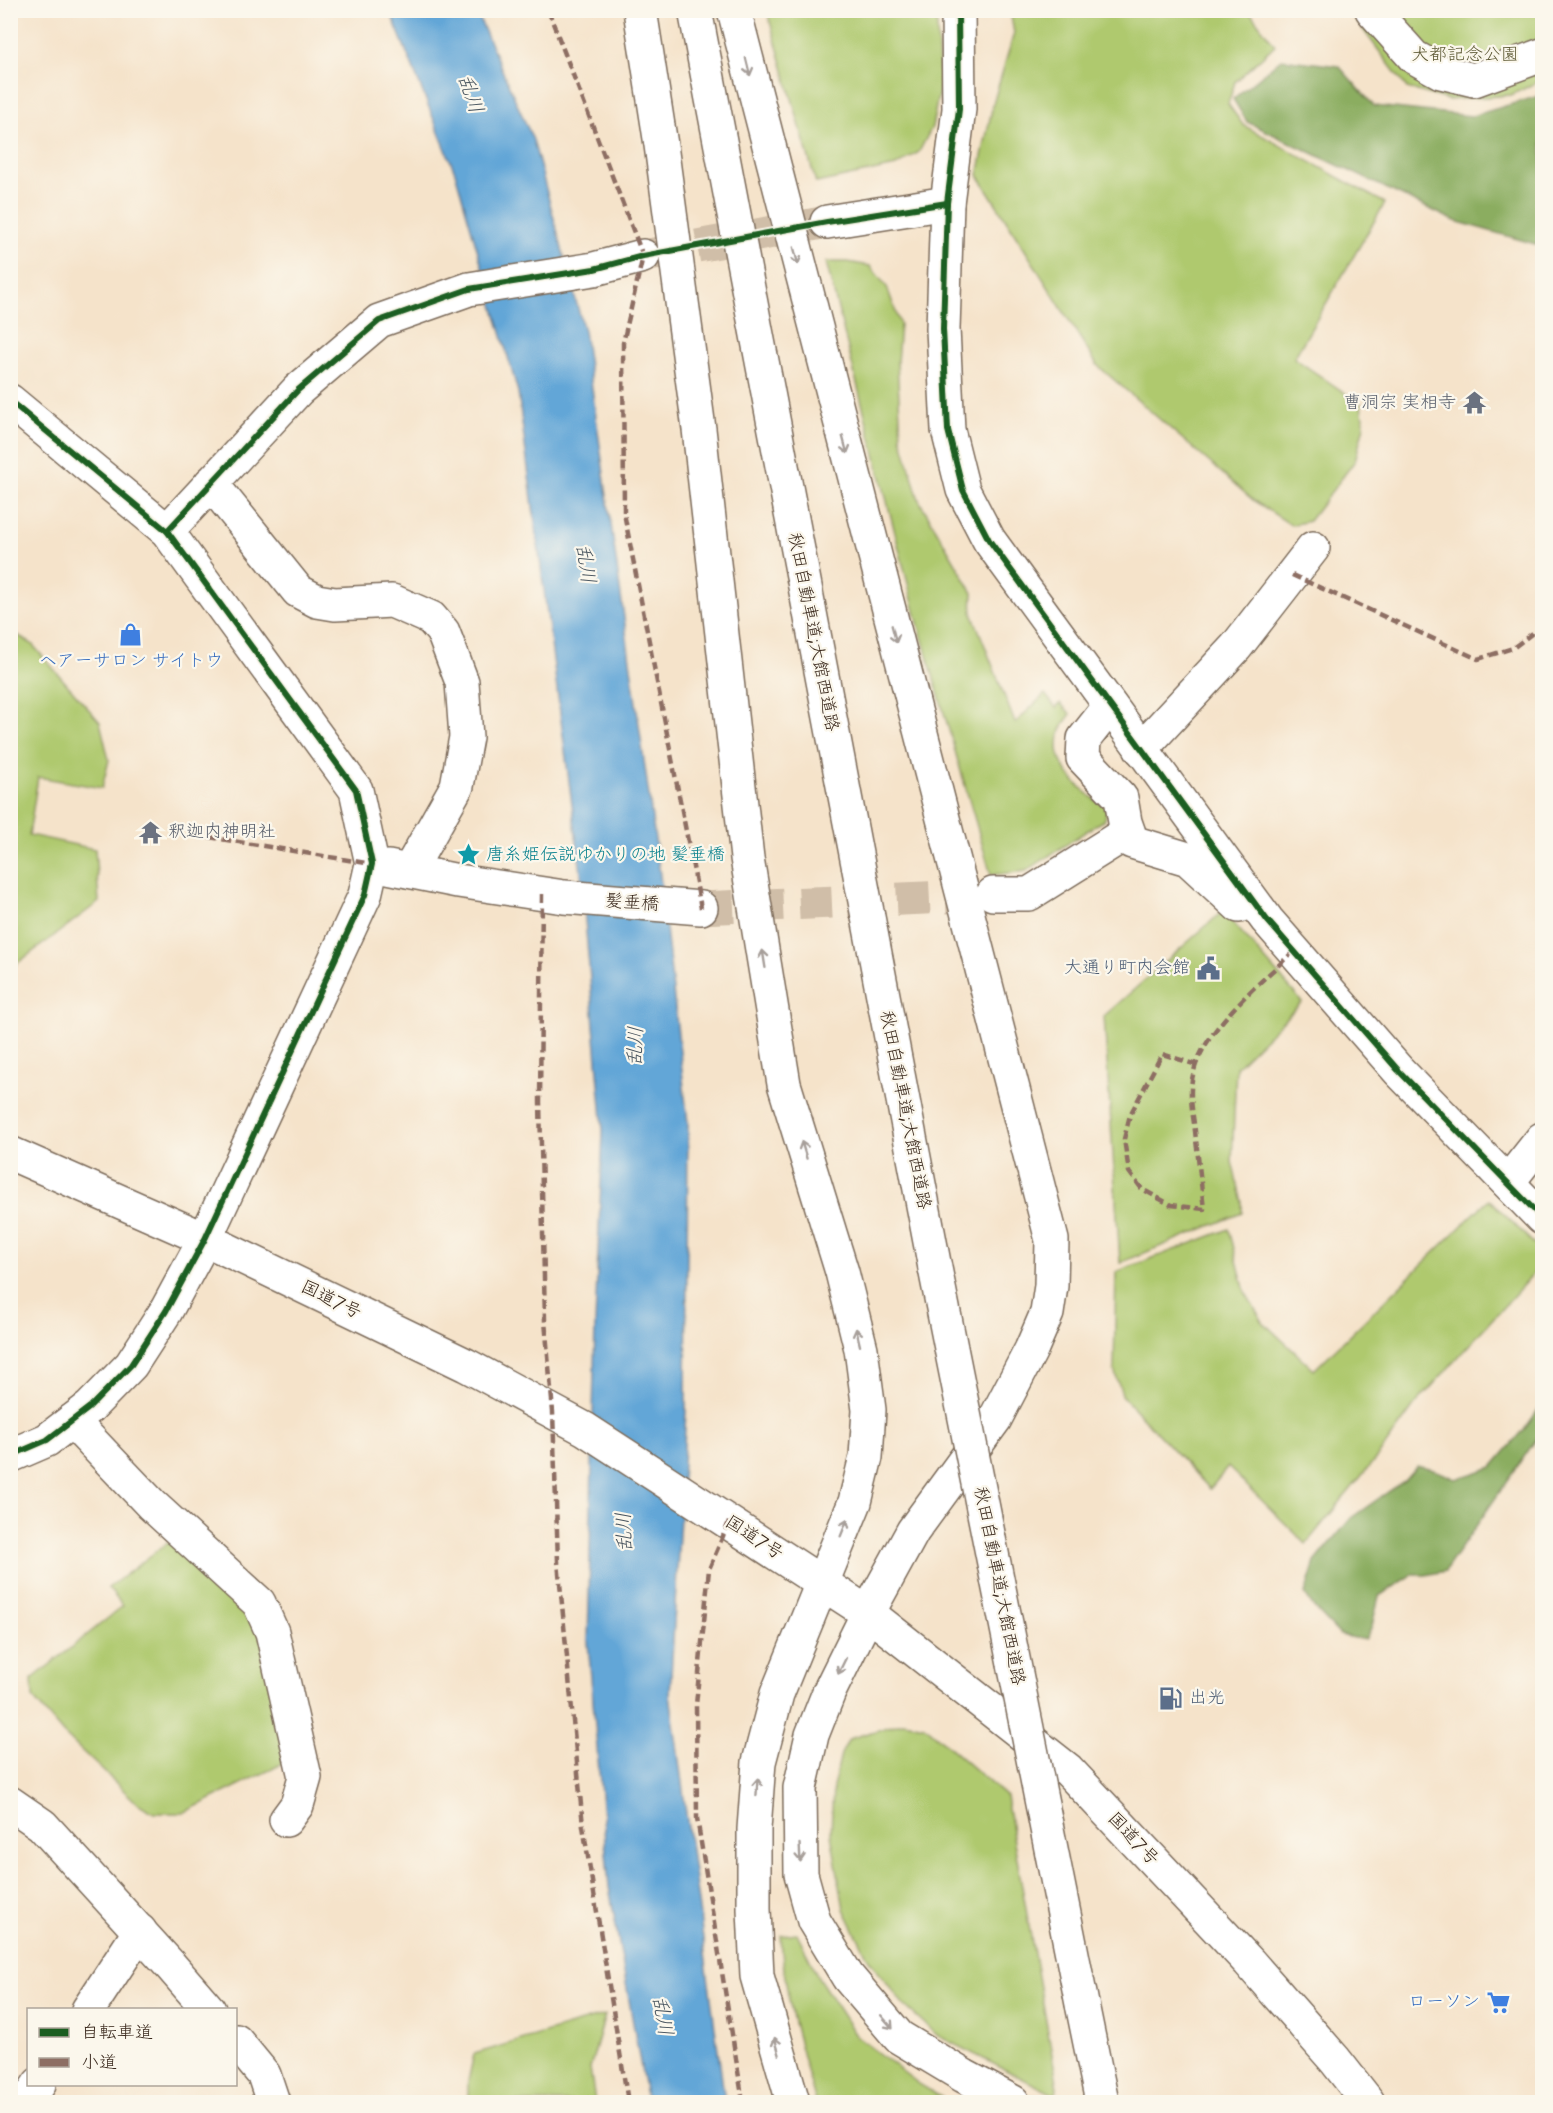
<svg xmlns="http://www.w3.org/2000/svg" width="1553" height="2113" viewBox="0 0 1553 2113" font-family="Mynerve,'Klee One',sans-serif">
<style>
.green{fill:#afc96e;stroke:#757a46;stroke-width:1.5}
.forest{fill:#8bad61;stroke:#636c40;stroke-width:1.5}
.water{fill:#62a6d7;stroke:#4e687a;stroke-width:1.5}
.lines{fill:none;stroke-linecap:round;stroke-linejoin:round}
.minor-tunnel{stroke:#d0bea8;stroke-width:33;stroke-dasharray:33 16;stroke-linecap:butt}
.tertiary-tunnel{stroke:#d0bea8;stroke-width:33;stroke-dasharray:33 16;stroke-linecap:butt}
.minor-casing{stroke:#7c6b5a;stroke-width:36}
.tertiary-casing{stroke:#7c6b5a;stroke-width:36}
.trunk-casing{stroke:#7c6b5a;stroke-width:36}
.motorway-casing{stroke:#7c6b5a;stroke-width:36}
.minor{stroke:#fff;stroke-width:33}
.tertiary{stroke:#fff;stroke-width:33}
.trunk{stroke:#fff;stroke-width:33}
.motorway{stroke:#fff;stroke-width:33}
.motorway-bridge-casing{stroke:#7c6b5a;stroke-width:36;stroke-linecap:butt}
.motorway-bridge{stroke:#fff;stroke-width:33}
.quiet{stroke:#8d6e63;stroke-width:4.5;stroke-dasharray:9 4.5;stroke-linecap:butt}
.cycleway-casing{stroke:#fbf7ec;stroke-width:10}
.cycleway{stroke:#1b5e20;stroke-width:6}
.oneway{stroke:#a79f9a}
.labels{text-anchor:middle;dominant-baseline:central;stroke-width:4.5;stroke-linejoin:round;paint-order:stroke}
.park-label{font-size:18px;fill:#5e5a36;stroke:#fbf7ec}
.worship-label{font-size:18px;fill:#5b616d;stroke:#fbf7ec;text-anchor:end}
.street-label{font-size:18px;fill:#3b2a1e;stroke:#fbf7ec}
.shop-label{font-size:18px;fill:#366cbe;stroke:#fbf7ec}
.culture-label{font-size:18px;fill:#0d838f;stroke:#fbf7ec;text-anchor:start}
.service-label{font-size:18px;fill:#4e5e75;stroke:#fbf7ec;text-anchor:end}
.water-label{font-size:20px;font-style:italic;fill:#49555f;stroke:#fbf7ec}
</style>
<rect width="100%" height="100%" fill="#fbf7ec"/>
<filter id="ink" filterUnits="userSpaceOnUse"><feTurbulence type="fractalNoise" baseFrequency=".0167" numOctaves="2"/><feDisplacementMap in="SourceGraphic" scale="12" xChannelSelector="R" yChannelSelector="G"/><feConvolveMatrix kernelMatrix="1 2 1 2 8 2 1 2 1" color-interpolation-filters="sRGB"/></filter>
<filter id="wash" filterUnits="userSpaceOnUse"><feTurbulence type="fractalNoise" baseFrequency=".008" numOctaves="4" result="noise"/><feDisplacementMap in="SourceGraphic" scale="24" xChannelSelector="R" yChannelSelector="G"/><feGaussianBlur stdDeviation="1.35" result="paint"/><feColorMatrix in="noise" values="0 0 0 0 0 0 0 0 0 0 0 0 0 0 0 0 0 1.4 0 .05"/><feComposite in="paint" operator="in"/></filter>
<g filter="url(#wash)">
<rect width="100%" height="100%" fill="#f5e3ca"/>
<g class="green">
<path d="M 767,11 L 936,11 L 940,86 L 932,127 L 919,152 L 896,166 L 816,183 Z"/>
<path d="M 1010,11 L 1249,11 L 1275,45 L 1235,82 L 1228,104 L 1243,125 L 1385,203 L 1294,358 L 1361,404 L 1364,426 L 1355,461 L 1309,521 L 1291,525 L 1254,501 L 1097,365 L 978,175 L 993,104 L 1014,33 Z"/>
<path d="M 1349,11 L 1542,11 L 1542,80 L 1511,95 L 1448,100 L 1407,88 Z"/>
<path d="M 826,262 L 848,262 L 870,266 L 887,287 L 900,324 L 897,362 L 901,437 L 919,500 L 973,593 L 972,613 L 1015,723 L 1045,694 L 1056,708 L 1060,703 L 1071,714 C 1038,753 1074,786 1107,808 L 1105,819 L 1026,871 L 991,875 L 919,627 Z"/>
<path d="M 11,631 L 32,644 L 100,722 L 109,760 L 102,788 L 38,777 L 29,835 L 95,849 L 99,902 L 11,968 Z"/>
<path d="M 1223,911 L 1302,1002 L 1236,1067 L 1232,1162 L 1242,1202 L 1242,1213 L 1120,1263 L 1104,1016 Z"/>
<path d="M 1489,1199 L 1542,1252 L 1542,1264 L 1414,1406 L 1381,1452 L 1306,1544 L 1228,1467 L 1210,1489 L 1123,1397 L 1114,1370 L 1116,1272 L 1229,1229 L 1245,1292 L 1263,1322 L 1314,1370 Z"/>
<path d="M 167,1543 L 180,1546 L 258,1620 L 290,1760 L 183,1813 L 154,1813 L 137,1803 L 63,1733 L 33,1698 L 32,1679 L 123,1606 L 108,1588 Z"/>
<path d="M 904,1722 L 925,1726 L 1006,1797 L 1058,2088 L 1055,2095 L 938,2036 L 904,2005 L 869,1960 L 844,1909 L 831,1834 L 833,1787 L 841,1754 L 849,1739 Z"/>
<path d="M 797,1933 L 818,1977 L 857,2037 L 919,2084 L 949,2102 L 816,2102 C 800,2047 783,1992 781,1935 Z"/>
<path d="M 605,2015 L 590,2068 L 595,2102 L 468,2102 L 468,2081 L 474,2054 Z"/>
</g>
<g class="forest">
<path d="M 1281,59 L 1339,66 L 1374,106 L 1472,116 L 1542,95 L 1542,246 L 1455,221 L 1247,122 L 1233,99 Z"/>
<path d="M 1540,1407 L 1542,1408 L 1542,1431 L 1445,1571 L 1426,1575 L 1412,1575 L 1379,1596 L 1372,1626 L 1365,1640 L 1340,1635 L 1313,1607 L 1305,1594 L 1315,1562 L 1351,1518 L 1405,1480 L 1417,1466 L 1435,1470 L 1456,1479 L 1492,1467 L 1527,1426 Z"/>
</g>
<path class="water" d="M 390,11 L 476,11 L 533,140 L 584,331 L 660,875 L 688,1123 L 686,1411 L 670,1694 L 725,2102 L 647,2102 L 609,1887 L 588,1643 L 595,1324 L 603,1131 L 581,873 L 518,392 L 455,172 Z"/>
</g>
<g filter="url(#ink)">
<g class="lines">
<path class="minor-tunnel" d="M 701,908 L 990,895"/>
<path class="tertiary-tunnel" d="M 649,255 L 827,222"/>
<defs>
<g id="minor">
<path d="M 1372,10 L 1414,57 L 1441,72 L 1474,80 L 1542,55"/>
<path d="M 947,203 L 943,329 L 948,430 L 963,490 L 989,540 L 1267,920 L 1398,1070 L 1542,1218"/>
<path d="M 211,483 L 298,591 L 317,601 L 335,604 L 392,601 L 431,618 L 443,632 L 462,682 L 466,737 L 457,786 L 409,871"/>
<path d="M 1110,706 L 1084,739 L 1083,758 L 1121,798 L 1125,822 L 1132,842 L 1188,859 L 1239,906"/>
<path d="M 1141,749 L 1236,647 L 1313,548"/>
<path d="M 388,867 L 458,881 L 564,897 L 701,908"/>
<path d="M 993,894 L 1029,894 L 1128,832"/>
<path d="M 1508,1182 L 1542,1139"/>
<path d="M 72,1421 L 152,1505 L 259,1603 L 272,1632 L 305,1777 L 297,1805 L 286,1820"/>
<path d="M 10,1803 L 42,1825 L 170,1965 L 209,2010"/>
<path d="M 88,2010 L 140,1931"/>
<path d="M 236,2041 L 264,2075 L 273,2102"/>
<path d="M 27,2102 L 39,2084"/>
</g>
<g id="tertiary">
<path d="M 827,222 L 947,203 L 959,109 L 958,10"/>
<path d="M 10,401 L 167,531 L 356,790 L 372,864 L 365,895 L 205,1239 L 166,1311 L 131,1365 L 90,1407 L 47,1440 L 10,1456"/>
<path d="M 167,531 L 298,390 L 379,321 L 469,289 L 594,269 L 643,256"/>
</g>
<path id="trunk" d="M 10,1153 L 205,1239 L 466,1365 L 585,1429 L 868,1613 L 1068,1770 L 1249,1962 L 1335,2060 L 1368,2102"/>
<g id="motorway">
<path d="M 640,10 L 661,145 L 699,429 L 747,858 L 784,1084 L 842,1272 L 861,1349 L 869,1410 L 866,1457 L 855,1502 L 777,1694 L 759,1762 L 754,1829 L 754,1909 L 757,1976 L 793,2102"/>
<path d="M 695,10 L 935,1268"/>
<path d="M 734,10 L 1052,1240 L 1051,1286 L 1047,1313 L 1031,1350 L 995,1419 L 913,1531 L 868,1613 L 829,1692 L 812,1735 L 800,1788 L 801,1874 L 814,1921 L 848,1977 L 899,2037 L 964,2076 L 1013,2102"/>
<path d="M 1082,2004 L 1102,2102"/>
</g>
</defs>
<use href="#minor" class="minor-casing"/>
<use href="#tertiary" class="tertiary-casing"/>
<use href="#trunk" class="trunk-casing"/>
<use href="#motorway" class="motorway-casing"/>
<use href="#minor" class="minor"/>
<use href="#tertiary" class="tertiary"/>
<use href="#trunk" class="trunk"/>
<use href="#motorway" class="motorway"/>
<defs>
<path id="motorway-bridge" d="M 935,1268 L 1082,2004"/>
</defs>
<use href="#motorway-bridge" class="motorway-bridge-casing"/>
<use href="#motorway-bridge" class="motorway-bridge"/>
<g class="quiet">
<path d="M 548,10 L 643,256 L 623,343 L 624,513 L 701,908"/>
<path d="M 1292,575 L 1478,659 L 1513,648 L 1542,626"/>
<path d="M 209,837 L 372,864"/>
<path d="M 542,894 L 540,1102 L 545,1321 L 553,1412 L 558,1562 L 583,1826 L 628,2102"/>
<path d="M 1197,1065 L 1162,1054 L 1130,1115 L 1124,1139 L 1129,1172 L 1142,1189 L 1171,1205 L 1204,1209 C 1201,1183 1198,1157 1195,1131 C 1193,1115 1189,1096 1192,1080 C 1199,1032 1260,983 1294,951"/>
<path d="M 729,1522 L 709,1569 L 696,1705 L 697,1818 L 743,2102"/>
</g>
<defs>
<g id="cycleway">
<path d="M 958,10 L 959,109 L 947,203 L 943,329 L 948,430 L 963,490 L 989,540 L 1267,920 L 1398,1070 L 1542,1218"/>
<path d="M 10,401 L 167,531 L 356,790 L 372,864 L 365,895 L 205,1239 L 166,1311 L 131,1365 L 90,1407 L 47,1440 L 10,1456"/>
<path d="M 167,531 L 298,390 L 379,321 L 469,289 L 594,269 L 643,256 L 827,222 L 947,203"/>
</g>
</defs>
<use href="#cycleway" class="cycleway-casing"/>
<use href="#cycleway" class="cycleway"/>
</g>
<defs><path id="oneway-shaft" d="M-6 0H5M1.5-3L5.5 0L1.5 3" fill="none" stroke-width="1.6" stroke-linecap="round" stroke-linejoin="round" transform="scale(1.5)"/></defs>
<g class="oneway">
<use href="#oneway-shaft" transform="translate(748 67) rotate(76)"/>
<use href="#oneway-shaft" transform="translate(796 256) rotate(76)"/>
<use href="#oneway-shaft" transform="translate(845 445) rotate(75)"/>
<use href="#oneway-shaft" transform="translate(894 634) rotate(75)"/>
<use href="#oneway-shaft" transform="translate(764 959) rotate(-99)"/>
<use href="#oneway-shaft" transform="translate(804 1150) rotate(-107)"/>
<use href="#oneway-shaft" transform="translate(858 1337) rotate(-103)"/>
<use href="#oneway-shaft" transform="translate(844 1528) rotate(-68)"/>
<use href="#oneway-shaft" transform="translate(842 1666) rotate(116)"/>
<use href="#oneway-shaft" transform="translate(757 1787) rotate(-86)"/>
<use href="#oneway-shaft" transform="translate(800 1853) rotate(87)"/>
<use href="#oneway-shaft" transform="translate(887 2022) rotate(49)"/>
<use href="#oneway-shaft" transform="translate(777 2046) rotate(-106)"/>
</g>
</g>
<defs>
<symbol id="temple-bare" viewBox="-9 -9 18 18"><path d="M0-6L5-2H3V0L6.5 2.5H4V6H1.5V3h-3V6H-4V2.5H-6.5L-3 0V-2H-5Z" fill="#6b7280" stroke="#fbf7ec" stroke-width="2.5" paint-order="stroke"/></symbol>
<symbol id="shop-bare" viewBox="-9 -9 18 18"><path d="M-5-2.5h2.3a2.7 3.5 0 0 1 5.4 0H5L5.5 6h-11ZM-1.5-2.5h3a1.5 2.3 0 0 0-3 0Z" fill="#3f7fe0" stroke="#fbf7ec" stroke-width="2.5" paint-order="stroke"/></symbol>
<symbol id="sight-bare" viewBox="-9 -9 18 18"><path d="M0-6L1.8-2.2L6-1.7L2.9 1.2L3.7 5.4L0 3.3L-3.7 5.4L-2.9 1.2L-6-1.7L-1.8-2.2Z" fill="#0f9aa8" stroke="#fbf7ec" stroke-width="2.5" paint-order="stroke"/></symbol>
<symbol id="civic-bare" viewBox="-9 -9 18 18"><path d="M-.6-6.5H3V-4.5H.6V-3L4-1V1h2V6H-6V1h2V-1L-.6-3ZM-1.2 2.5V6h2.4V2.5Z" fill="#5c6f8a" stroke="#fbf7ec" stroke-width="2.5" paint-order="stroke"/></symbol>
<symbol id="fuel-bare" viewBox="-9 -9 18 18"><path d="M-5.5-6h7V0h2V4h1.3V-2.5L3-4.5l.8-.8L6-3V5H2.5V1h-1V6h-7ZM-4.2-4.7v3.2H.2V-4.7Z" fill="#5c6f8a" stroke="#fbf7ec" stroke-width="2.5" paint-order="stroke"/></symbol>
<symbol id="supermarket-bare" viewBox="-9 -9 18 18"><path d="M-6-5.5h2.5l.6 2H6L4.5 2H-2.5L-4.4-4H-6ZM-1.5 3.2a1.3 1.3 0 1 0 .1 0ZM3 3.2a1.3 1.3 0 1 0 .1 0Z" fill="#3f7fe0" stroke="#fbf7ec" stroke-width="2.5" paint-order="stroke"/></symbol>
</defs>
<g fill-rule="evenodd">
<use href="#temple-bare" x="1458" y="386" width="33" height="33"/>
<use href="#shop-bare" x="114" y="618" width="33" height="33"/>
<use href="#temple-bare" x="134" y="816" width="33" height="33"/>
<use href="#sight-bare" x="452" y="838" width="33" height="33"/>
<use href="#civic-bare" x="1192" y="952" width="33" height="33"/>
<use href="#fuel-bare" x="1154" y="1682" width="33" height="33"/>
<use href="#supermarket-bare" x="1482" y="1986" width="33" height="33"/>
</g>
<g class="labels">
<g class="park-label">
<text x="1465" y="55">犬都記念公園</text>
</g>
<g class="worship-label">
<text x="1456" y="403">曹洞宗 実相寺</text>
<text x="168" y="832" text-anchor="start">釈迦内神明社</text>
</g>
<g class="street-label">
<text transform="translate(813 632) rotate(79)">秋田自動車道;大館西道路</text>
<text transform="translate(632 903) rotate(4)">髪垂橋</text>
<text transform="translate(905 1110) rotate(79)">秋田自動車道;大館西道路</text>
<text transform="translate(331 1300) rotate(26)">国道7号</text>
<text transform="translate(754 1538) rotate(33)">国道7号</text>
<text transform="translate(999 1586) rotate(79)">秋田自動車道;大館西道路</text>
<text transform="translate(1133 1839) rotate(47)">国道7号</text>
</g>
<g class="shop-label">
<text x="131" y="661">ヘアーサロン サイトウ</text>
<text x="1480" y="2002" text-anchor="end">ローソン</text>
</g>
<g class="culture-label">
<text x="486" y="855">唐糸姫伝説ゆかりの地 髪垂橋</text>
</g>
<g class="service-label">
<text x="1190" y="968">大通り町内会館</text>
<text x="1189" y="1698" text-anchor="start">出光</text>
</g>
<g class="water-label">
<text transform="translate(470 94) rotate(71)">乱川</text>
<text transform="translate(585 564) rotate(81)">乱川</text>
<text transform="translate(636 1046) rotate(-88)">乱川</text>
<text transform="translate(625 1532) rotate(-93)">乱川</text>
<text transform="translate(662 2016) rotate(80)">乱川</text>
</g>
</g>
<rect width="1553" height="2113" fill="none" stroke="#fbf7ec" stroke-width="36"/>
<rect x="27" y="2008" width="210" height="78" fill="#fbf7ec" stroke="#aea59a" stroke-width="1.5"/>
<rect x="39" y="2028" width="30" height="9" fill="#1b5e20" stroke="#aea59a" stroke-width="1.5"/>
<text x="81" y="2038" font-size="18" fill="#3b2a1e">自転車道</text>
<rect x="39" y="2058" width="30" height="9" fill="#8d6e63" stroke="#aea59a" stroke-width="1.5"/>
<text x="81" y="2068" font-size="18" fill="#3b2a1e">小道</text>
</svg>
